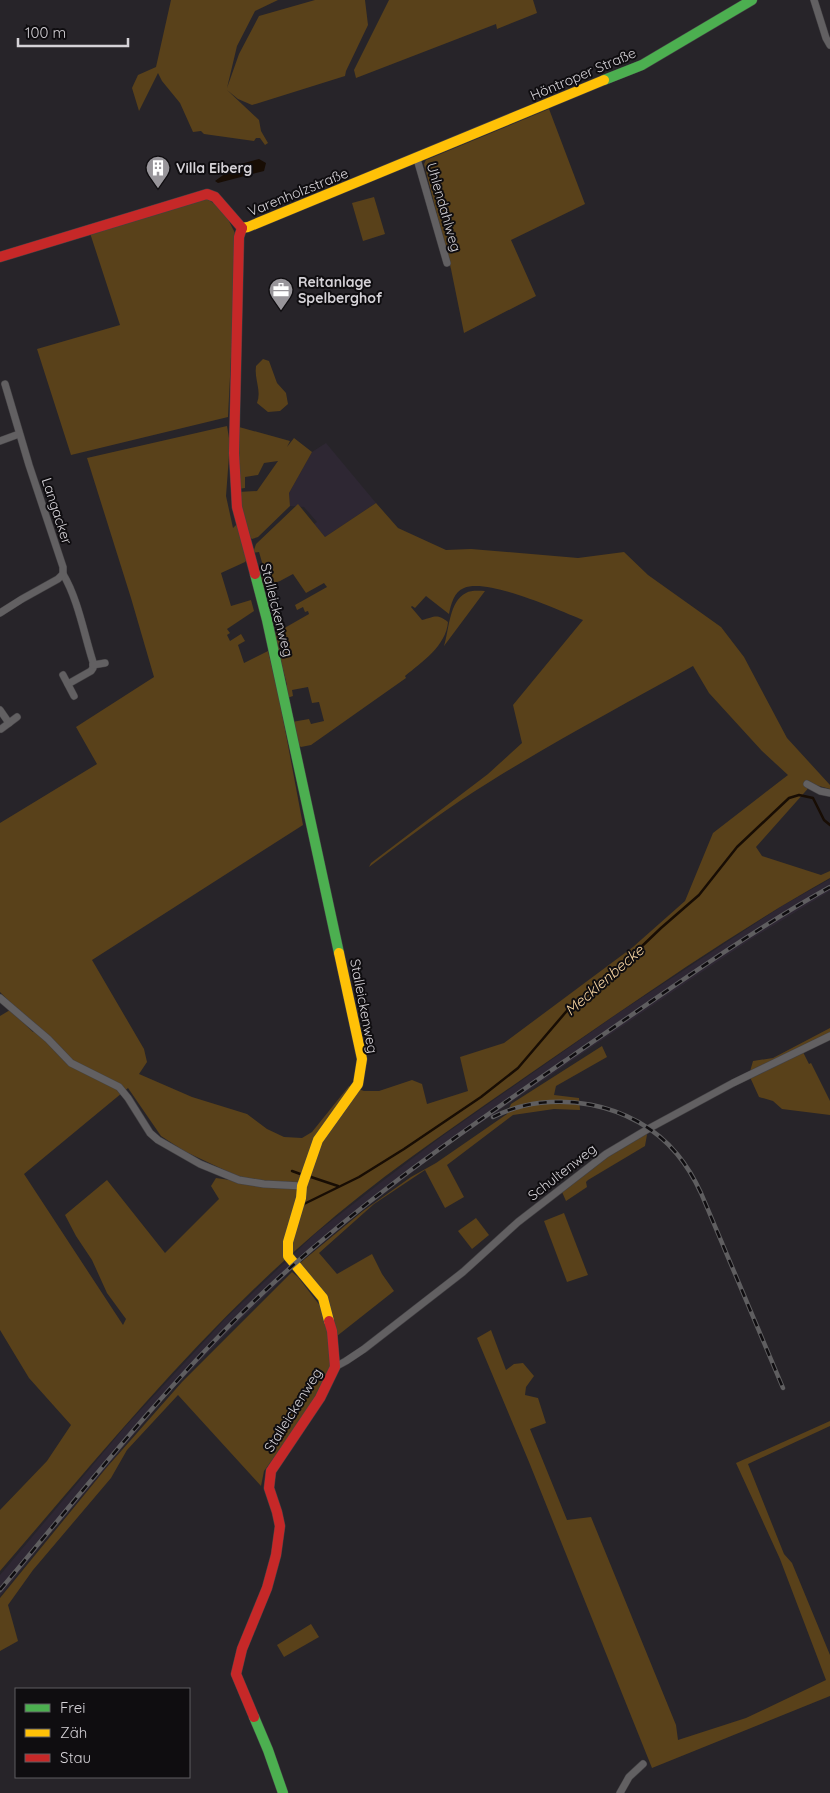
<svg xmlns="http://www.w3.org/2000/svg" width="830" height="1793" viewBox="0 0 830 1793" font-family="Quicksand,sans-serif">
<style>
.built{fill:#2e2733}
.green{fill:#59411a;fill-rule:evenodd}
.water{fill:#180d04}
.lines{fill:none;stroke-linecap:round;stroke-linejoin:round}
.stream{stroke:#180d04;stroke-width:2.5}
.street-casing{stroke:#434144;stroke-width:8}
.fast-casing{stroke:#434144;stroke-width:11}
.slow-casing{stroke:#434144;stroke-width:11}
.jam-casing{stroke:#434144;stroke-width:11}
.street{stroke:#626062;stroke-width:7}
.fast{stroke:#4caf50;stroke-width:10}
.slow{stroke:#ffc107;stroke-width:10}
.jam{stroke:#c62828;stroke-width:10}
.rail-casing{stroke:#5f5e60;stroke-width:4.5}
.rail{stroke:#0f0d10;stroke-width:2.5;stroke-dasharray:8;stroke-linecap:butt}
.labels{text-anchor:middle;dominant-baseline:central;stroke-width:4;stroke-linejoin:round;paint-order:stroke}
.street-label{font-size:14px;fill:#d5d2d7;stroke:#0f0d10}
.poi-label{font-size:14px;font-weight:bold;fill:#d5d2d7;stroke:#0f0d10;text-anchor:start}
.water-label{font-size:15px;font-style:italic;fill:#f9d6a2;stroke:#0f0d10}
</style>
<rect width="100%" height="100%" fill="#272429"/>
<g class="built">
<path d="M 326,443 L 376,503 L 325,537 L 314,524 L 317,522 L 304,507 L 290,506 L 289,493 L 312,452 Z"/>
<path d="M 830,879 L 830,891 L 753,938 L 690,980 L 447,1146 L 359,1213 L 298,1264 L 235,1325 L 168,1394 L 42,1544 L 0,1596 L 0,1575 L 124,1428 L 225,1319 L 316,1233 L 380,1183 L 441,1137 L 620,1012 L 782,906 Z"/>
</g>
<g class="green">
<path d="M 171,0 L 278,0 L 255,11 L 237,46 L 227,88 L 239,54 L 259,16 L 315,0 L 365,0 L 368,25 L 346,71 L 345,76 L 252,105 L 238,99 L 227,90 L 259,120 L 261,131 L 268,143 L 265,145 L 260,138 L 256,138 L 254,141 L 204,134 L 201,131 L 193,132 L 180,103 L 162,81 L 158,73 L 139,111 L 132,88 L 138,75 L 156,67 Z"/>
<path d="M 389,0 L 533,0 L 537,13 L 497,29 L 496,24 L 356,78 L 354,70 Z"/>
<path d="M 549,109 L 585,204 L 511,240 L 536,296 L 464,333 L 451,269 L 424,164 L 426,160 Z"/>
<path d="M 374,197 L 385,234 L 363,241 L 352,203 Z"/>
<path d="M 202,198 C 222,203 228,219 237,237 L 228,417 L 71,455 L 37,349 L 120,325 L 90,233 Z"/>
<path d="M 263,359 L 269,361 L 277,383 L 286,393 L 288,404 L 280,411 L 268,412 L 257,403 C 262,391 254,379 256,366 Z"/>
<path d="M 227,426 L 229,438 L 229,456 L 226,496 L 233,528 L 238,523 L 248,558 L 245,562 L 221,573 L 231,606 L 251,600 L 254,611 L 227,629 L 230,633 L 227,635 L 230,641 L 241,634 L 245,641 L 238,645 L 244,663 L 268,651 L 278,692 L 303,825 L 92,960 L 144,1049 L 147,1062 L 139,1074 L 192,1097 L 247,1114 L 267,1129 L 284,1137 L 302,1138 L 312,1132 L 349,1086 L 364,1091 L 379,1091 L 412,1080 L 422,1084 L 427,1104 L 468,1091 L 460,1057 L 504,1043 L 633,947 L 685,901 L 713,833 L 788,775 L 762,751 L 709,693 L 693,666 C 625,704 557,740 491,781 C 448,807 409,837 369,867 L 371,863 L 488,774 L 522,743 L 513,705 L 583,620 C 558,610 488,578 464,588 C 454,592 451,604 449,614 L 426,596 L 415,608 L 412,606 L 411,607 L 422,620 C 434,617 437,613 448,622 C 446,646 422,662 405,676 L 406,678 L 311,745 L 301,747 L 298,745 L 292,722 L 309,719 L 311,724 L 324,721 L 319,702 L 312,703 L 308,687 L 292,690 L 293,696 L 287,698 L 285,687 L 287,685 L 274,634 L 309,614 L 308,611 L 305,612 L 303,607 L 297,610 L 295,605 L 327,587 L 324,583 L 306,593 L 293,574 L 280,581 L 263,587 L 259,578 L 266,576 L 259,552 L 253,553 L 256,544 L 298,504 L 325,537 L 376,503 L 398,528 L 446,550 L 471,549 L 578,558 L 624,552 L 648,575 L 721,627 L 744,657 L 787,738 L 830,785 L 830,789 L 812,784 L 756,847 L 762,856 L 821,875 L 830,871 L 830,878 C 725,937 627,1007 528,1075 C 455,1126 380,1176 313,1235 C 197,1335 100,1455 0,1571 L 0,1510 L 47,1461 L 71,1425 L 29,1378 L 0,1330 L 0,1016 L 10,1010 L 33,1032 L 37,1030 L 0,992 L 0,823 L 97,764 L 76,727 L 154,677 L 131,598 L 87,458 ZM 128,1088 L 161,1136 L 184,1151 L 237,1176 L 264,1182 L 301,1185 L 264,1185 L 216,1178 L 211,1186 L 219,1199 L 165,1253 L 107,1180 L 65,1215 L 76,1236 L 92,1260 L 107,1293 L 126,1319 L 123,1325 L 24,1174 Z"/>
<path d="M 239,427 L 290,441 L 287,447 L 294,438 L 312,452 L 289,493 L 290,506 L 258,537 L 252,539 L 248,536 L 238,492 L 257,491 L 278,461 L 264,463 L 258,475 L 245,477 L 245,488 L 238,489 Z"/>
<path d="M 485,591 L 482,595 L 444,646 C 449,631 449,601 466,593 C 471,590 479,591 485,591 Z"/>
<path d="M 830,1028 L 830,1036 L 802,1050 L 809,1064 L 811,1063 L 830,1101 L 830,1115 L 782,1109 L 773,1101 L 759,1097 L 749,1075 L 753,1061 L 773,1058 Z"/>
<path d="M 602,1046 L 607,1057 L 556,1086 L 554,1095 L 579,1098 L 580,1110 L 554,1109 L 513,1115 L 447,1165 L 464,1197 L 445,1208 L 425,1170 L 374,1204 L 319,1253 L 337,1274 L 372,1254 L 382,1274 L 394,1291 L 337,1336 L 300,1263 L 363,1211 L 411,1177 L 436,1163 L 507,1114 L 511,1104 Z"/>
<path d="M 648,1129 L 645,1146 L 588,1180 L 586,1182 L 587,1187 L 566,1201 L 562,1192 L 609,1156 Z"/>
<path d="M 564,1213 L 588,1275 L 567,1282 L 544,1221 Z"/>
<path d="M 476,1218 L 489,1235 L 472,1249 L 458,1231 Z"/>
<path d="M 292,1272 L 298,1277 L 324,1311 L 332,1365 L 310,1408 L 264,1471 L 261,1486 L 178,1395 L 127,1450 L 111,1478 L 33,1570 L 8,1605 L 18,1641 L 0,1651 L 0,1598 L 107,1467 L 182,1382 Z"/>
<path d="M 491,1330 L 506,1370 L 514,1364 L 523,1363 L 534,1376 L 526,1387 L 525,1395 L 538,1398 L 546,1423 L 530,1429 L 567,1520 L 591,1517 L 676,1725 L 678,1740 L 746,1718 L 826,1680 L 780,1559 L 736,1463 L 830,1421 L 830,1426 L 748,1464 L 784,1554 L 792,1563 L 830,1655 L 830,1696 L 652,1768 L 529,1462 L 477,1338 Z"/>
<path d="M 311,1624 L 319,1637 L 284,1657 L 277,1645 Z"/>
</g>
<path class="water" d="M 259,159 L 266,163 L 264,171 L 218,183 L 215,181 L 237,165 Z"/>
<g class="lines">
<g class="stream">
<path d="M 292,1171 L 303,1175"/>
<path d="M 308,1176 L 338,1186"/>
<path d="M 304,1204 L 359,1177 L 404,1149 L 481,1097 L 518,1068 L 571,1006 L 618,969 L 661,928 L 699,895 L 737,847 L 789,798 L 799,795 L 813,798 L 824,820 L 830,825"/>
</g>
<defs>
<g id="street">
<path d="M 814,0 L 826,38 L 830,45"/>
<path d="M 417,159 L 447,263"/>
<path d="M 0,441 L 19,434"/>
<path d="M 63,574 C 78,599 84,634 93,662 L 93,668 L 91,671 L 68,684"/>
<path d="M 0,613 L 22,599 L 58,579 L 63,574 L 63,567 L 29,465 L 5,384"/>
<path d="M 93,665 L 105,663"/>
<path d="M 63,675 L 74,696"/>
<path d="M 0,710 L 9,723"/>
<path d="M 1,729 L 17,717"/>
<path d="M 807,784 L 820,791 L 830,793"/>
<path d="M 0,998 L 48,1039 L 71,1063 L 119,1087 L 128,1098 L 150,1133 L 158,1140 L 200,1164 L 239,1180 L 264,1184 L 302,1186"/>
<path d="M 335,1367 L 346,1361 L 364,1349 L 463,1272 L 518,1222 L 606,1154 L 648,1129 L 733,1083 L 830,1036"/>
<path d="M 620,1793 L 629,1777 L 643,1764"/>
</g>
<g id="fast">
<path d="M 604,80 L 642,65 L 752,0"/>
<path d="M 255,574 L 267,620 L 339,953"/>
<path d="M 254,1717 L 268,1750 L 283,1793"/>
</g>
<g id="slow">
<path d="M 242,228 L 248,227 L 604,80"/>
<path d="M 329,1321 L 323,1298 L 288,1256 L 288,1242 L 301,1198 L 302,1186 L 318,1140 L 358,1084 L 362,1059 L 339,953"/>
</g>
<g id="jam">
<path d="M 242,228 L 239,237 L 234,453 L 237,507 L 255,574"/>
<path d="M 0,257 L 207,194 L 215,197 L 242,228"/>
<path d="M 254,1717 L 236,1674 L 242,1649 L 267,1588 L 276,1555 L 280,1526 L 277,1512 L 269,1488 L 271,1471 L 320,1398 L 335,1367 L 332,1331 L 329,1321"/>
</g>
</defs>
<use href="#street" class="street-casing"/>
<use href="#fast" class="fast-casing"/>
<use href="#slow" class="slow-casing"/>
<use href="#jam" class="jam-casing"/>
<use href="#street" class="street"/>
<use href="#fast" class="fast"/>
<use href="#slow" class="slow"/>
<use href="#jam" class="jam"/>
<defs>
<g id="rail">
<path d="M 493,1117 C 552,1087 634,1102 677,1154 C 687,1166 695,1180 701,1193 L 783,1388"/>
<path d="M 0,1590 C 80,1495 157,1396 246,1309 C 345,1212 459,1134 572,1056 C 657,998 741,937 830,887"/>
</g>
</defs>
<use href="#rail" class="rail-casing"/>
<use href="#rail" class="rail"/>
</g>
<defs>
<symbol id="building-pin" viewBox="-11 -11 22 30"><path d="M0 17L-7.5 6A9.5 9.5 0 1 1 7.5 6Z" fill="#98959a" stroke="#0f0d10"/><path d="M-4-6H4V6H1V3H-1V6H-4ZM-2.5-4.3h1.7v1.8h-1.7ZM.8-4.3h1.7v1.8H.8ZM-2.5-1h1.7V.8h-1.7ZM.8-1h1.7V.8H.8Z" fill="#fff"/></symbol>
<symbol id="office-pin" viewBox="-11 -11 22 30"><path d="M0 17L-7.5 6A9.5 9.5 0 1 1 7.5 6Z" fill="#98959a" stroke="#0f0d10"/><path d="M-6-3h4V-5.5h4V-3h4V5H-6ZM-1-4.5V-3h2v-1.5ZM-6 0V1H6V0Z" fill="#fff"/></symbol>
</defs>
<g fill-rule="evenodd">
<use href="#building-pin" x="144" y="154" width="28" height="38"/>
<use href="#office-pin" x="267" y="276" width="28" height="38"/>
</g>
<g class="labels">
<g class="street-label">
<text transform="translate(583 74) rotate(-23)">Höntroper Straße</text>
<text transform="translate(298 192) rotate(-22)">Varenholzstraße</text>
<text transform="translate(444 207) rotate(74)">Uhlendahlweg</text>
<text transform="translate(57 511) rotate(72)">Langacker</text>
<text transform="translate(277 610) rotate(76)">Stalleickenweg</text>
<text transform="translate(364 1006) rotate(79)">Stalleickenweg</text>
<text transform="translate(562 1172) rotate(-38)">Schultenweg</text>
<text transform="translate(293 1410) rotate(-58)">Stalleickenweg</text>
</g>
<g class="poi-label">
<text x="176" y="168">Villa Eiberg</text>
<text x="298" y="282">Reitanlage<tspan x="298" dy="16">Spelberghof</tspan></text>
</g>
<g class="water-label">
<text transform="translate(604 980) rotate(-41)">Mecklenbecke</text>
</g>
</g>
<rect x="15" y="1688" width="175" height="90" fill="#0f0d10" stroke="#5e5c60"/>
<rect x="25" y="1704" width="25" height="8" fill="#4caf50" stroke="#5e5c60"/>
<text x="60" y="1713" font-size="15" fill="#d5d2d7">Frei</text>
<rect x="25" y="1729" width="25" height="8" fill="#ffc107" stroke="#5e5c60"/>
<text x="60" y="1738" font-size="15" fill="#d5d2d7">Zäh</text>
<rect x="25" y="1754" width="25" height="8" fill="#c62828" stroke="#5e5c60"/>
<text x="60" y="1763" font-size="15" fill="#d5d2d7">Stau</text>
<path d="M18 38v8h110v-8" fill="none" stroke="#d5d2d7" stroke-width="2.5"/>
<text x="25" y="38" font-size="15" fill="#d5d2d7" stroke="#0f0d10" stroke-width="4" paint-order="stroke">100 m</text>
</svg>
